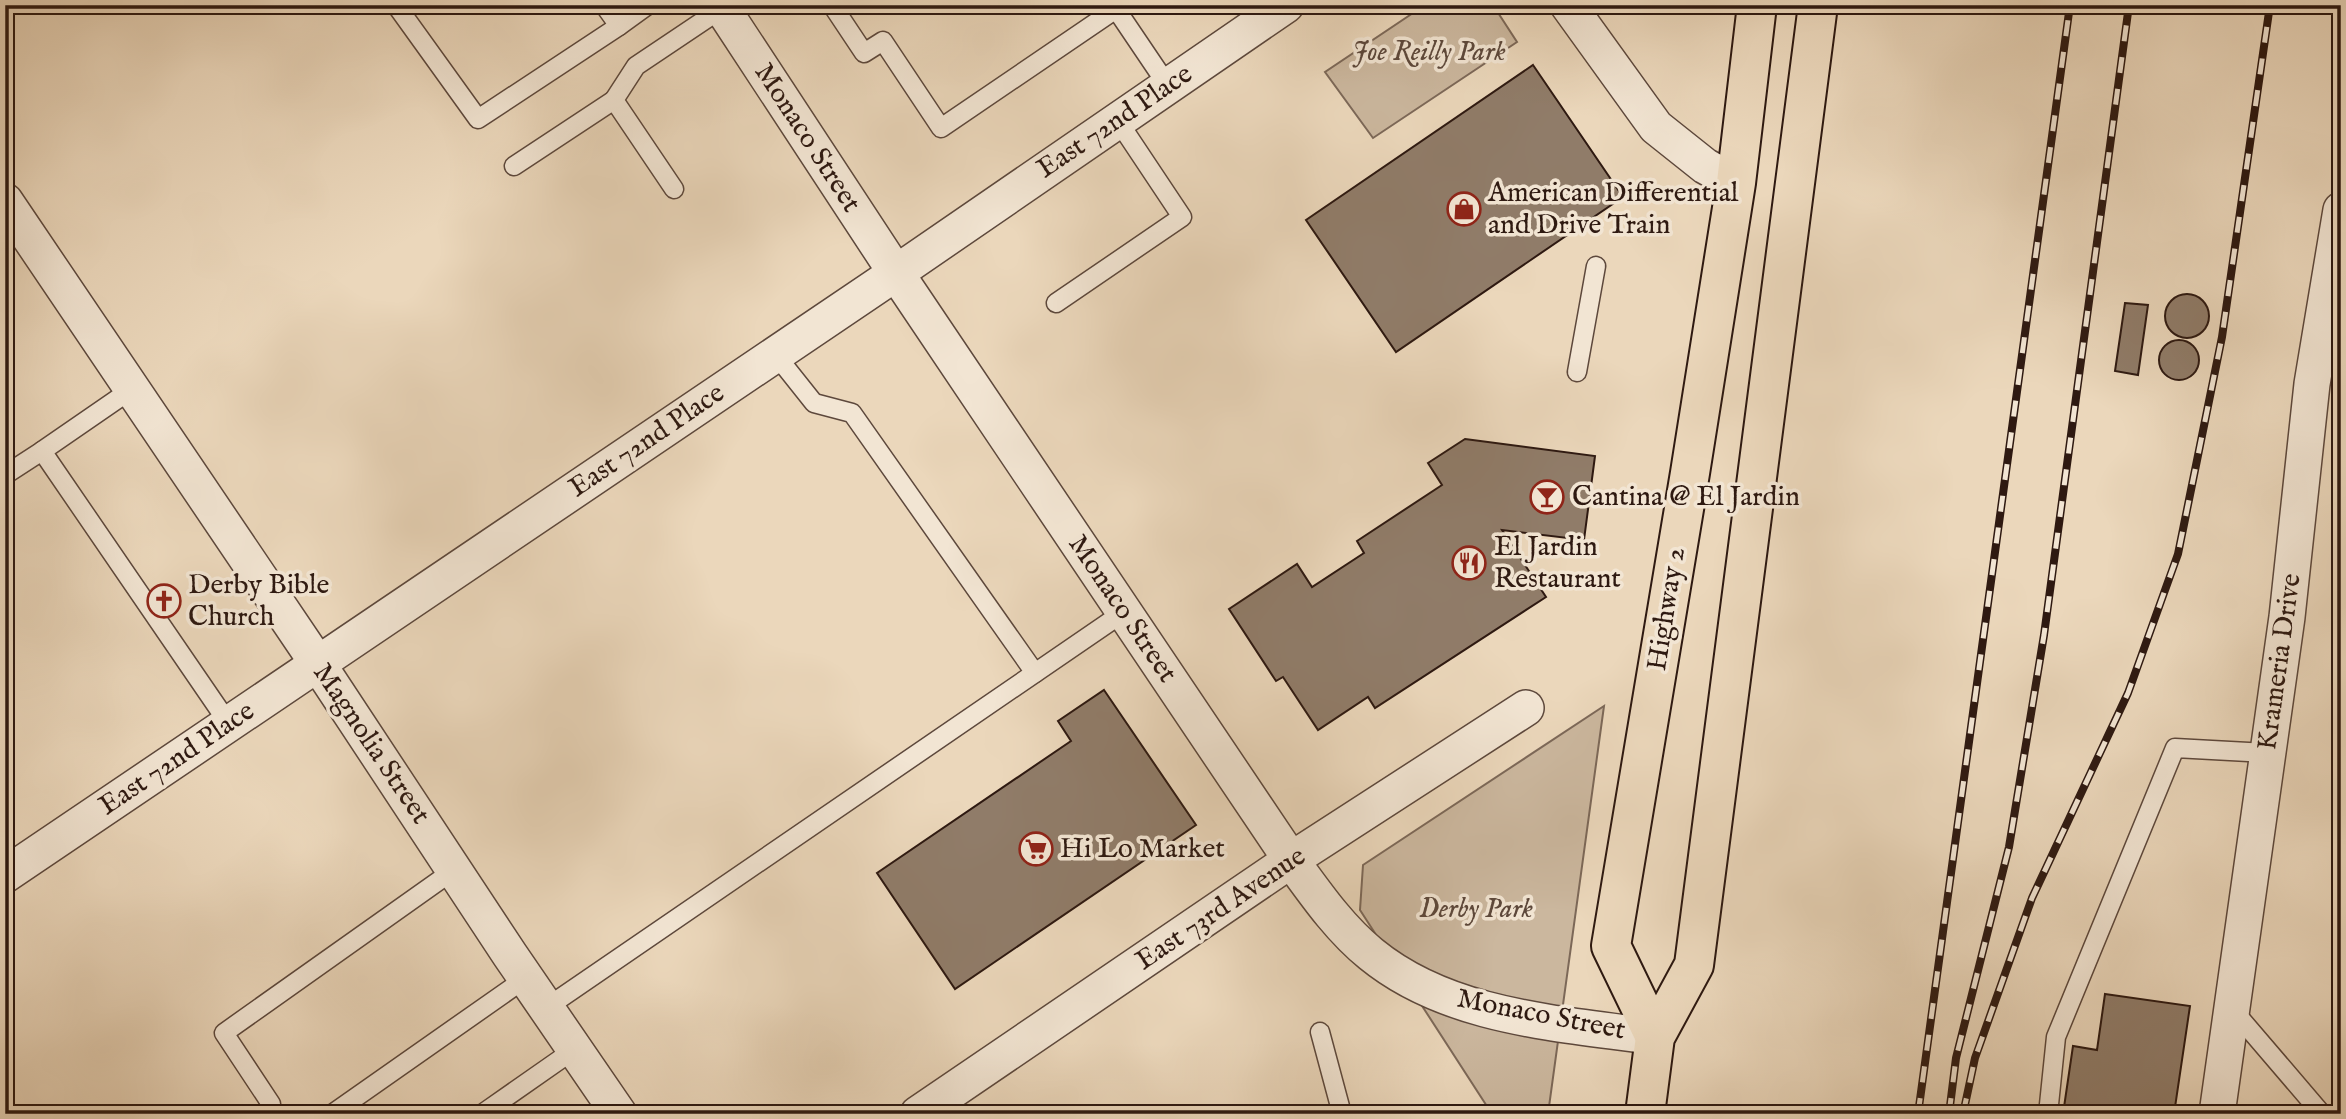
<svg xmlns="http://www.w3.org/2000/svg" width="2346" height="1119" viewBox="0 0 2346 1119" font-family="'IM FELL English',serif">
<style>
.green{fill:#cbb79e;stroke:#7c6858;stroke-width:2}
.building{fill:#907c69;stroke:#2e1911;stroke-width:2}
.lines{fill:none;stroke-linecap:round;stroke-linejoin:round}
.lane-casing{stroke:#5d483c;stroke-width:21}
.street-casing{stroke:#5d483c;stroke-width:38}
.primary-casing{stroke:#2e1911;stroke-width:42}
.lane{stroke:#f2e5d3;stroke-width:18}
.street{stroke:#f2e5d3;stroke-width:35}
.primary{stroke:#ebd7bb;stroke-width:38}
.rail-casing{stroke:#2e1911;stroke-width:8}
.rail{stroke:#f2e5d3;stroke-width:5;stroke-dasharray:16;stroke-linecap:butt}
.labels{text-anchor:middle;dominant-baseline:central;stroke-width:7;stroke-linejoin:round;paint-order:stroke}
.park-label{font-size:28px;font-style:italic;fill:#5d483b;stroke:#f2e5d3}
.street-label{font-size:28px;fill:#2e1911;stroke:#f2e5d3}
.poi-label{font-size:28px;fill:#2e1911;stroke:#f2e5d3;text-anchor:start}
</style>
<rect width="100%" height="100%" fill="#ebd7bb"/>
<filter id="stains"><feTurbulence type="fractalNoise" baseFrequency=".00286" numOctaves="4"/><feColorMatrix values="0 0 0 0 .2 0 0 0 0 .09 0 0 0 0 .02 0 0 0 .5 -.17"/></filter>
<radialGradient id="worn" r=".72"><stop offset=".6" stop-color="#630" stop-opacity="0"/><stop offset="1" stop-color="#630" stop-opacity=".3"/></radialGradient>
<g class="green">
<path d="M 1425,5 L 1493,5 L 1517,42 L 1373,138 L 1325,72 Z"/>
<path d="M 1604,706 L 1548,1114 L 1492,1114 L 1360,910 L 1363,865 Z"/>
</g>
<g class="building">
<path d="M 1533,65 L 1623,197 L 1396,352 L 1306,220 Z"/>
<circle cx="2187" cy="316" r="22"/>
<path d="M 2125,303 L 2148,305 L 2138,375 L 2115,371 Z"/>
<circle cx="2179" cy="360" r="20"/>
<path d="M 1465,439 L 1595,456 L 1584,540 L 1502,530 L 1546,597 L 1375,708 L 1368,697 L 1318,730 L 1283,677 L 1276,681 L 1229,609 L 1297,564 L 1312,587 L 1364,553 L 1357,541 L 1442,485 L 1428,463 Z"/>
<path d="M 1104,690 L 1196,825 L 955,989 L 877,873 L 1071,741 L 1058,721 Z"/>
<path d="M 2105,994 L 2190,1006 L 2174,1114 L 2063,1114 L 2073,1046 L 2097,1050 Z"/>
</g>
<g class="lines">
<defs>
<g id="lane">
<path d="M 396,5 L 478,119 L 619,26"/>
<path d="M 604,5 L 619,26 L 648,5"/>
<path d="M 832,5 L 864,53 L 883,41 L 941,128 L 1116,9 L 1168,86"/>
<path d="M 514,166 L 614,100"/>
<path d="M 674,189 L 614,100 L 636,66 L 727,5"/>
<path d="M 1056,303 L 1182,217 L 1118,121"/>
<path d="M 775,354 L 814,403 L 852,413 L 1035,673"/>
<path d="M 1577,372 L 1596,266"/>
<path d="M 132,389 L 42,451 L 229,724"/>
<path d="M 5,475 L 42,451"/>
<path d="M 546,1008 L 1124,612"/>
<path d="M 2233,1010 L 2322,1114"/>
<path d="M 1320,1032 L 1342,1114"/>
<path d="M 271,1104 L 224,1033 L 454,870"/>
<path d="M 332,1114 L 526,978"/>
<path d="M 482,1114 L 575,1049"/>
<path d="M 2048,1114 L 2056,1037 L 2175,748 L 2267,753"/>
</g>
<g id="street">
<path d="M 720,5 L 896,273 L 1291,860 C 1315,893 1339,928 1371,954 C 1449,1018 1559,1023 1655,1037"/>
<path d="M 1568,5 L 1656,127 L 1705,166 L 1736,183"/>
<path d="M 5,201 L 318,664 L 510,955 L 619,1114"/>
<path d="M 5,875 L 896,273 L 1286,5"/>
<path d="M 918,1114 L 1291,860 L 1526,708"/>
<path d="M 2217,1114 L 2287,617 L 2312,384 L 2341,210"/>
</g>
<g id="primary">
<path d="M 1655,1037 L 1611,946 L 1690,473 L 1736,183 L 1757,5"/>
<path d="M 1645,1114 L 1655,1037 L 1694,965 L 1818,5"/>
</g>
</defs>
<use href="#lane" class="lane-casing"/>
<use href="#street" class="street-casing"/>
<use href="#primary" class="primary-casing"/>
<use href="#lane" class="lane"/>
<use href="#street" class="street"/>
<use href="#primary" class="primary"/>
<defs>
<g id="rail">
<path d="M 1918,1114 L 2070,5"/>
<path d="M 1949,1114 L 1956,1058 L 2009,847 L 2044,635 L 2129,5"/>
<path d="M 1963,1114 L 1975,1058 L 2032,898 L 2128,693 L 2178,554 L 2222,337 L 2270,5"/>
</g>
</defs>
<use href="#rail" class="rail-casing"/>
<use href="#rail" class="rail"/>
</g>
<defs>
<symbol id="shop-ring" viewBox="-11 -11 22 22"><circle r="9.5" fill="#f2e5d3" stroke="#8f2418" stroke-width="1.5"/><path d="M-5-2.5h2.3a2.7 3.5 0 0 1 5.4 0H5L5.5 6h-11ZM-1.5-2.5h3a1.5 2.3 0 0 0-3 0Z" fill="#8f2418"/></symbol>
<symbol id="bar-ring" viewBox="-11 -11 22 22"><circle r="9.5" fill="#f2e5d3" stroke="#8f2418" stroke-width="1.5"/><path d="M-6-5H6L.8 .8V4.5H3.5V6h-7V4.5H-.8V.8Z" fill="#8f2418"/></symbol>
<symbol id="restaurant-ring" viewBox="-11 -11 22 22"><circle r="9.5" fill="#f2e5d3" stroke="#8f2418" stroke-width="1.5"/><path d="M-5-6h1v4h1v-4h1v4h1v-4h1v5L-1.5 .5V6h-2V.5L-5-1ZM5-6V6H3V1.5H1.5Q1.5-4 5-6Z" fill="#8f2418"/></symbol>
<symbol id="church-ring" viewBox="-11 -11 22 22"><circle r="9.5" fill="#f2e5d3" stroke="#8f2418" stroke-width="1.5"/><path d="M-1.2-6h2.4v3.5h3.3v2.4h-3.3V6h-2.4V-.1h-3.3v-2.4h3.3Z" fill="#8f2418"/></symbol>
<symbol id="supermarket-ring" viewBox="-11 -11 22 22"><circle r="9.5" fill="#f2e5d3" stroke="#8f2418" stroke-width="1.5"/><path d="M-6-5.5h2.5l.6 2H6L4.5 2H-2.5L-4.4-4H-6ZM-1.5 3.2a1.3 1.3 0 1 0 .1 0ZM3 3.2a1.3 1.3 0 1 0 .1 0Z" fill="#8f2418"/></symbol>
</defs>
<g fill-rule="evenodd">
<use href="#shop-ring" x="1445" y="190" width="38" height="38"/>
<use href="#bar-ring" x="1528" y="478" width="38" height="38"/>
<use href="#restaurant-ring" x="1450" y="544" width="38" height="38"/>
<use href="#church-ring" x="145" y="582" width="38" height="38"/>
<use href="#supermarket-ring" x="1017" y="830" width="38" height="38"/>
</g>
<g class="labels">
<g class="park-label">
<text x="1429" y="52">Joe Reilly Park</text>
<text x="1476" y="909">Derby Park</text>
</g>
<g class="street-label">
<text transform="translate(1115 122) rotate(-34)">East 72nd Place</text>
<text transform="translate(807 138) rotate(57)">Monaco Street</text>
<text transform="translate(647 441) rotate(-34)">East 72nd Place</text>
<text transform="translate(1122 609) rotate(56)">Monaco Street</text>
<text transform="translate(1667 609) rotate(-81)">Highway 2</text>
<text transform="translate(2280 662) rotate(-82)">Krameria Drive</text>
<text transform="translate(371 744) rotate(56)">Magnolia Street</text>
<text transform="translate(177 759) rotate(-34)">East 72nd Place</text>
<text transform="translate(1221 909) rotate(-34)">East 73rd Avenue</text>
<text transform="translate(1541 1015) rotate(11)">Monaco Street</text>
</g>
<g class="poi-label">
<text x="1488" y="193">American Differential<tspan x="1488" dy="32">and Drive Train</tspan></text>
<text x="1572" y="497">Cantina @ El Jardin</text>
<text x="1494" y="547">El Jardin<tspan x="1494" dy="32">Restaurant</tspan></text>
<text x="188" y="585">Derby Bible<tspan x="188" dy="32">Church</tspan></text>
<text x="1060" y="849">Hi Lo Market</text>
</g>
</g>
<rect width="2346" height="1119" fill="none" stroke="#ebd7bb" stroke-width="28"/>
<rect x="7" y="7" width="2332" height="1105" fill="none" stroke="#2e1911" stroke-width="3.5"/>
<rect x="14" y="14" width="2318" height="1091" fill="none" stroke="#2e1911" stroke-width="2"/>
<rect width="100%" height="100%" filter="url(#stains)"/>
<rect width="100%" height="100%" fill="url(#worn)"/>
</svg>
